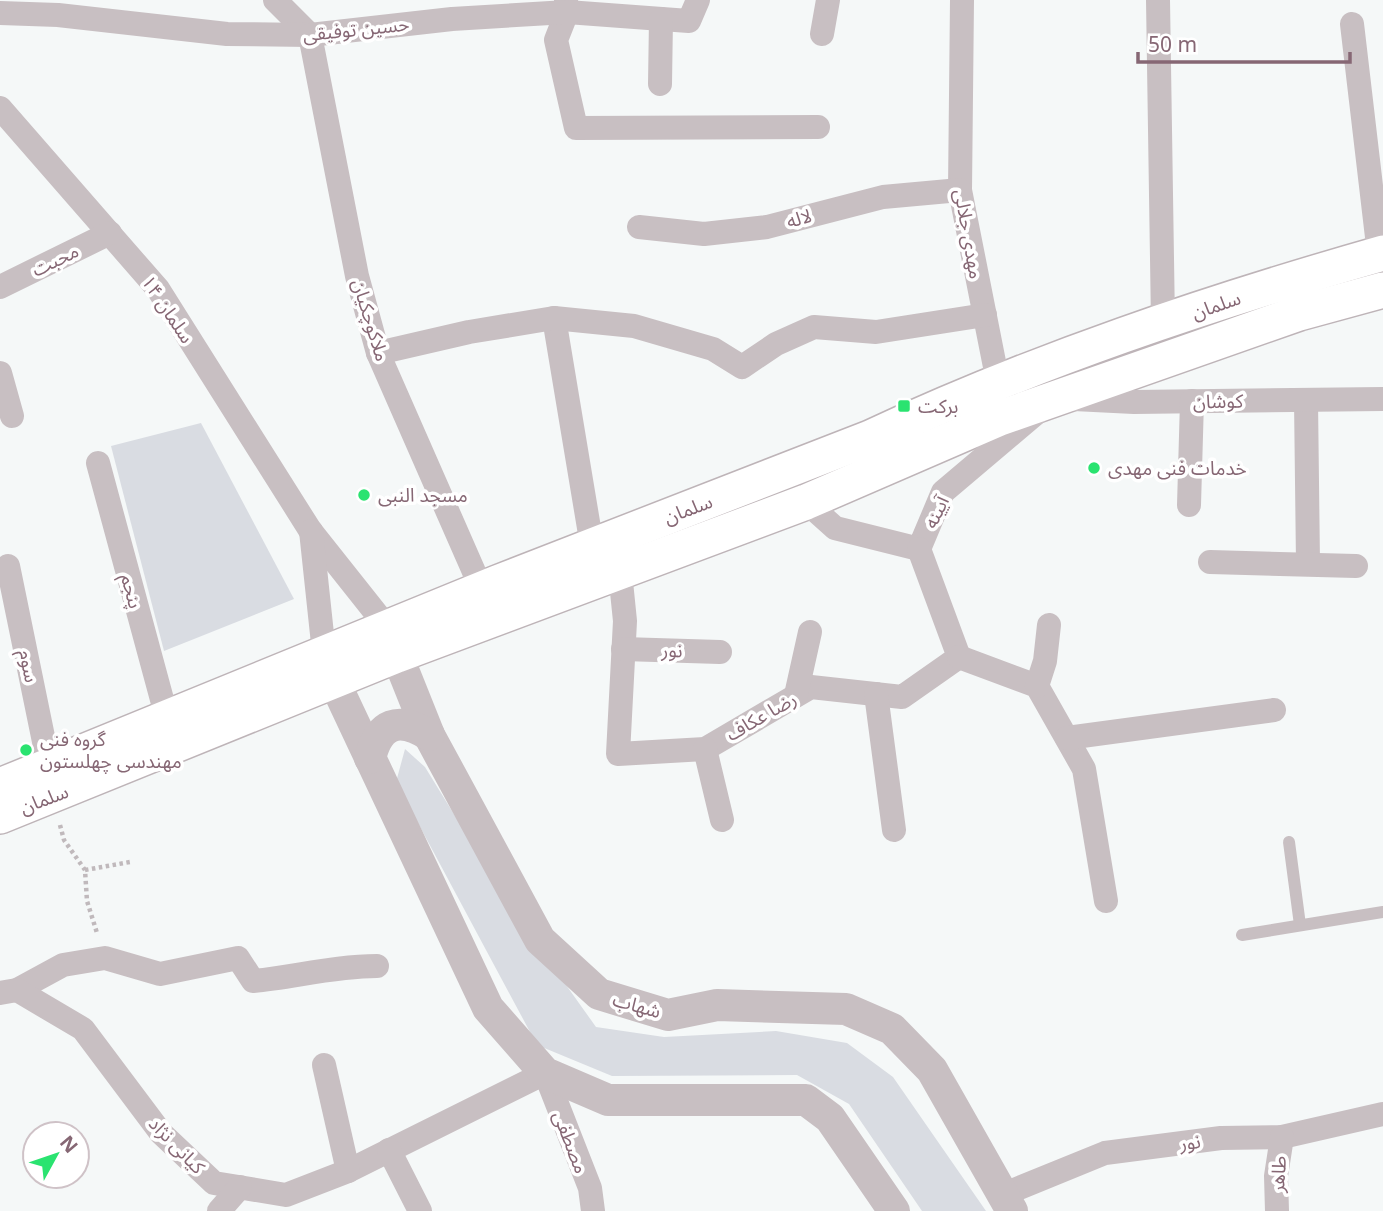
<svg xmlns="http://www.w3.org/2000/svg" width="1383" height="1211" viewBox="0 0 1383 1211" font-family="'Noto Sans','Noto Sans Arabic',sans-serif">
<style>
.green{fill:#d9dce2}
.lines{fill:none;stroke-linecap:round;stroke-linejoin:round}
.secondary-casing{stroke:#beb4b8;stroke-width:38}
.path{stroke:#c0b9bc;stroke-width:4.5;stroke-dasharray:3.5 3.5;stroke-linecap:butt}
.service{stroke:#c8bfc2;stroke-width:12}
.minor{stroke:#c8bfc2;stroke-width:24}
.tertiary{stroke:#c8bfc2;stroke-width:32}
.secondary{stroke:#fff;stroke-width:35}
.poi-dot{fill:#2ae370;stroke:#fff;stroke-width:2.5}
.labels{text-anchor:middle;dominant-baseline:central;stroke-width:7;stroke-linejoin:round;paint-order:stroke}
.street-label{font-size:19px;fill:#866774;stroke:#fff}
.poi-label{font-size:19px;fill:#866774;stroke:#fff;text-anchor:start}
</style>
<rect width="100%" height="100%" fill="#f5f8f8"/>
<g class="green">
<path d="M 201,423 L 294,599 L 164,651 L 111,446 Z"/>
<path d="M 405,749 L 425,767 L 514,912 L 596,1027 L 664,1037 L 776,1031 L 847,1043 L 893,1077 L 986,1211 L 922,1211 L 849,1104 L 797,1075 L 612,1076 L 537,1045 L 396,782 Z"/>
</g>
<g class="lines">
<defs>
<g id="secondary">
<path d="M 0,786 L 497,583 L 870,438 C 1035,361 1208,303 1383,253"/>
<path d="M 0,816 L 397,655 L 806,502 L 1000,418 L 1299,313 L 1383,290"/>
</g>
</defs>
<use href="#secondary" class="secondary-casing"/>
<g class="path">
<path d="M 60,825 L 64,840 L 85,870 L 87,901 L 97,933"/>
<path d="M 85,870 L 130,862"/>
</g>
<g class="service">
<path d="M 1289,842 L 1300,925"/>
<path d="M 1242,935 L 1383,912"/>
</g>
<g class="minor">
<path d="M 275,0 L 310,35"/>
<path d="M 566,0 L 567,12 L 556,40 L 576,128 L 818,127"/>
<path d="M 962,0 L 960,190 L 998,382"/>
<path d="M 1158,0 L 1163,323"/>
<path d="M 0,13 L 58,15 L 227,34 L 310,35 L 452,19 L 567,12 L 689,21 L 698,0"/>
<path d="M 1352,24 L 1379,254"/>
<path d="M 822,34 L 828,0"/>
<path d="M 310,35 L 357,276 L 378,353 L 482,590"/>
<path d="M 660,84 L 661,19"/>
<path d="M 0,108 L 158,289 L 310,530 L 387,627"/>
<path d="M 639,227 L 704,234 L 767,227 L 883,197 L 960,190"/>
<path d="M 0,287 L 110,233"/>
<path d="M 554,318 L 592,546"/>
<path d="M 378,353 L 469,332 L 554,318 L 634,326 L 713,349 L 742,367 L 776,344 L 814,327 L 876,332 L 985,315"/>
<path d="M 0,373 L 12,416"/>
<path d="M 1306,400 L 1308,563"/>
<path d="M 98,463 L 167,718"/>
<path d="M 806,502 L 835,528 L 919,549 L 943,492 L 1054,398 L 1134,402 L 1383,399"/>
<path d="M 1189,505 L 1192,401"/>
<path d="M 311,531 L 324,653"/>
<path d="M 1210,562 L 1356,566"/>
<path d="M 8,566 L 49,766"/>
<path d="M 620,572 L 625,621 L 618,754 L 705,749 L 811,687 L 902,697 L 959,657 L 919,549"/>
<path d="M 623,649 L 720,652"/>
<path d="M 959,657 L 1037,686 L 1084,769 L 1106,901"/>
<path d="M 1037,686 L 1045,661 L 1049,625"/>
<path d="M 876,694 L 894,830"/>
<path d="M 796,695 L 810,632"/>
<path d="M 1067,738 L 1274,710"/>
<path d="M 705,749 L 722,820"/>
<path d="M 17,990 L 63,965 L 105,958 L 160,974 L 238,958 L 253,981 C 294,977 335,966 377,966"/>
<path d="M 0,993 L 17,990 L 83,1029 L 161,1133 L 214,1183 L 286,1195 L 348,1171 L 545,1073 L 590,1188 L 593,1211"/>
<path d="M 324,1065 L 348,1171"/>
<path d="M 389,1150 L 420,1211"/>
<path d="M 1002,1195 L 1105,1153 L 1221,1138 L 1282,1137 L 1383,1114"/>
<path d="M 219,1211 L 240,1187"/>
<path d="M 1277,1211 L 1276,1176 L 1282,1137"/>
</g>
<g class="tertiary">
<path d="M 397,655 L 429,735 L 540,940 L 599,994 L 668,1015 L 717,1005 L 846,1009 L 892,1029 L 932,1070 L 1012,1211"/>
<path d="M 334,681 L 488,1008 L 545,1073 L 608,1100 L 806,1100 L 830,1118 L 894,1211"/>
<path d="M 370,758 C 379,723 398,716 429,735"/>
</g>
<use href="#secondary" class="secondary"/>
</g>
<g class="poi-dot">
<rect x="897" y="399" width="14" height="14" rx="3.5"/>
<circle cx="1094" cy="468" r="7"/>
<circle cx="364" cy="495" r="7"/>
<circle cx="26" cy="750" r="7"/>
</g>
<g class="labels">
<g class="street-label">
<text transform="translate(356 29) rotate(-6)">حسین توفیقی</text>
<text transform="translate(799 218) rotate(-16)">لاله</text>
<text transform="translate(969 234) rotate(80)">مهدی جلالی</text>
<text transform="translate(55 260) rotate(-26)">محبت</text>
<text transform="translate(1216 305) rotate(-19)">سلمان</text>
<text transform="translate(168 309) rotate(56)">سلمان ۱۴</text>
<text transform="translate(371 320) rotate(73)">ملاکوچکیان</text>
<text transform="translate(1218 401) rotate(-1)">کوشان</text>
<text transform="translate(688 509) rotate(-21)">سلمان</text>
<text transform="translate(936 512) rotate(-64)">آیینه</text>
<text transform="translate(132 591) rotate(75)">پنجم</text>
<text transform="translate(672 650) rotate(2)">نور</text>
<text transform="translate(29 666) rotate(78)">سوم</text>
<text transform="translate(761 716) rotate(-30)">رضا عکاف</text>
<text transform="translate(44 799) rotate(-21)">سلمان</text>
<text transform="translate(637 1005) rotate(16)">شهاب</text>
<text transform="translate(571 1142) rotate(69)">مصطفی</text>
<text transform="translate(1190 1142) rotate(-7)">نور</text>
<text transform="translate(177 1145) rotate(46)">کیانی نژاد</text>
<text transform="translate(1278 1174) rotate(-86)">طاهر</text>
</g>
<g class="poi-label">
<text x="918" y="406">برکت</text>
<text x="1108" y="468">خدمات فنی مهدی</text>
<text x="378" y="495">مسجد النبی</text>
<text x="40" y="739">گروه فنی<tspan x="40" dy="22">مهندسی چهلستون</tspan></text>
</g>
</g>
<g transform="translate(56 1155) rotate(50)"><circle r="33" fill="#ffffff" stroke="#cfc2c7" stroke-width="2"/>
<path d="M0-5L12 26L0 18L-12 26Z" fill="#2ae370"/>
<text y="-10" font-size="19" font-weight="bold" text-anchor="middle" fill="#866774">N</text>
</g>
<path d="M1138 52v10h212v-10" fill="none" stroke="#866774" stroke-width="3.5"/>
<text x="1148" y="52" font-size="21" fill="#866774" stroke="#ffffff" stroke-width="5" paint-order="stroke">50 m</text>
</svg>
